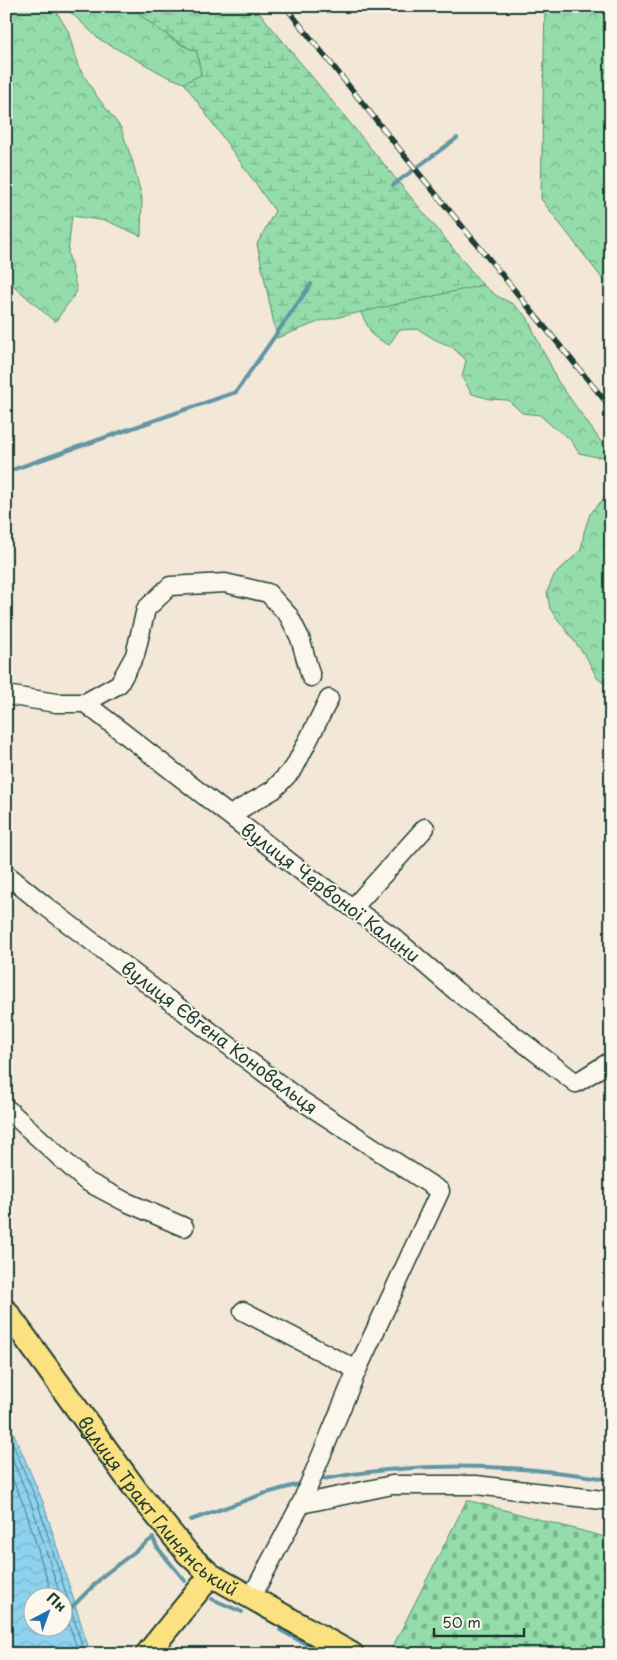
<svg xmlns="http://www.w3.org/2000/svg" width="617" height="1660" viewBox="0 0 617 1660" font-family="'Playpen Sans',sans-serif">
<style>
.forest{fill:url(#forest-crowns);stroke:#5a8c6f}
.wetland{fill:url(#wetland-marsh);stroke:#5a8c6f}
.cemetery{fill:url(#cemetery-stones);stroke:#5a8c6f}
.water{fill:url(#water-waves);stroke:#6296a4;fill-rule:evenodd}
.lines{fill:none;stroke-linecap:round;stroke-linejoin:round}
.shore{stroke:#4b797f;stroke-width:1}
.stream{stroke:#6296a4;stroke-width:4}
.minor-casing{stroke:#1f3d34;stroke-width:21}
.major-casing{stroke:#1f3d34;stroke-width:26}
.minor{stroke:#fbf7ec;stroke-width:18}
.major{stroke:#fbe180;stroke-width:22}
.rail-casing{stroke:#1f3d34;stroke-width:5.5}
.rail{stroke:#fbf7ec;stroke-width:4;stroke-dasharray:11;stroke-linecap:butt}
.labels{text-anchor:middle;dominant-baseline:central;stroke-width:4;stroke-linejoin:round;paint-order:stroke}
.street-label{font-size:18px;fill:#1f3d34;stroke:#fbf7ec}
</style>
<defs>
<pattern id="forest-crowns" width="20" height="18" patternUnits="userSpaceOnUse" patternTransform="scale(1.25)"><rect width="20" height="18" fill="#94dcaa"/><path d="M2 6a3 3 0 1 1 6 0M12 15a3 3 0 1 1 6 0" fill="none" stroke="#78b48b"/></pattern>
<pattern id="wetland-marsh" width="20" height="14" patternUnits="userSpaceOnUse" patternTransform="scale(1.25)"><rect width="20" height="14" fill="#94dcaa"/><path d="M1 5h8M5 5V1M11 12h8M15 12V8" fill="none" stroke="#78b48b"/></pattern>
<pattern id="cemetery-stones" width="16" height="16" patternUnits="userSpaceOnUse" patternTransform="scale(1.25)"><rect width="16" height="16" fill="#94dcaa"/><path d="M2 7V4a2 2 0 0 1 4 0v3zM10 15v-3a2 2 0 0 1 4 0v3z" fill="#78b48b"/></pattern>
<pattern id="water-waves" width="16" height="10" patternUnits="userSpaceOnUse" patternTransform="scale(1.25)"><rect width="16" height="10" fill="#8ed2ef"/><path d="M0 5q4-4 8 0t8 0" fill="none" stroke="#7ab5ce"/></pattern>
</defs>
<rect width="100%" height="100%" fill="#f3e8d7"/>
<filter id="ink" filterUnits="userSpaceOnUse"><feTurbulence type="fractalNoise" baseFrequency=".02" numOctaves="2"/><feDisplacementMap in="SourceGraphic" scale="10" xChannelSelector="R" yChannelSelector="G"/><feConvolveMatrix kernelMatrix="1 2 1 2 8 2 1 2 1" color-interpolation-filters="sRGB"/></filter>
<g filter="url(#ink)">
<g class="forest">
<path d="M 6,6 L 53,6 L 68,31 L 78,66 L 98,98 L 121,128 L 133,163 L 142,198 L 141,236 L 107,221 L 72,216 L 68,253 L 77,291 L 55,322 L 6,279 Z"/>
<path d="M 64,6 L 130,6 L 149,22 L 180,44 L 197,52 L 202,75 L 184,83 L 166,76 L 99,39 Z"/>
<path d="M 545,6 L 611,6 L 611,290 L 541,199 Z"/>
<path d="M 465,276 L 483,285 L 497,296 L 513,304 L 527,317 L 541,348 L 550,364 L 557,380 L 602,443 L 611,451 L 611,455 L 597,457 L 579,453 L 569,438 L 553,427 L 540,415 L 522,413 L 508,400 L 490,399 L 472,394 L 462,378 L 466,360 L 452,347 L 434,339 L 418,329 L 399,330 L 389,345 L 373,336 L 355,302 Z"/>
<path d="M 611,490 L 611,689 L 597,678 L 587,658 L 550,609 L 547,592 L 554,575 L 581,550 L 584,532 L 590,514 Z"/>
</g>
<path class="wetland" d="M 130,6 L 254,6 L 483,285 L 321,321 L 277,338 L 257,244 L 275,211 L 184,83 L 201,75 L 197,52 C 172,40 150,24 130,6 Z"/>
<path class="cemetery" d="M 467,1500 L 605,1537 L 611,1540 L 611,1654 L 394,1654 L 390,1652 Z"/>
<path class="water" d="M 6,1415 L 43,1502 L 88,1646 L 85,1654 L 6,1654 ZM 32,1598 L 62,1598 L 62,1628 L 32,1628 Z"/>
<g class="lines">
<g class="shore">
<path d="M 6,1428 L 38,1504 L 82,1645 L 81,1654"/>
<path d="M 6,1444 L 32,1506 L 61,1598"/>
<path d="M 6,1464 L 25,1508 L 53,1598"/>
<path d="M 62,1603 L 76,1645 L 74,1654"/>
</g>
<g class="stream">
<path d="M 393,185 L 457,138"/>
<path d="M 6,472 L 236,392 L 311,284"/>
<path d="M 317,1480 C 395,1465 476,1463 554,1472 C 573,1474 592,1476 611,1480"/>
<path d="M 191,1520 L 263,1494 L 303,1483"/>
<path d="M 212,1599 L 242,1612"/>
<path d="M 71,1608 L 104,1575 L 153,1538 L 157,1547 L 185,1581"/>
<path d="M 280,1630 L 324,1654"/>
</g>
<defs>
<g id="minor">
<path d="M 6,695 L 56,703 L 85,703 L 119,684 L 135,655 L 146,609 L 170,586 L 225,583 L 268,593 L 289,616 L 300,638 L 311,677"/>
<path d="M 85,703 L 305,874 L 392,936 L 456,991 L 576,1083 L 611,1061"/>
<path d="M 230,815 L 273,790 L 294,768 L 329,699"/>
<path d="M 6,874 L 44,905 L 299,1099 L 440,1191 L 357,1370 L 301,1504"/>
<path d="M 353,908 L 425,828"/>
<path d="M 6,1108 L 86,1181 L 124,1201 L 184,1227"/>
<path d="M 243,1311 L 357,1370"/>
<path d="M 251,1598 L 301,1504 L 392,1485 L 476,1485 L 611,1501"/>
</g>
<g id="major">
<path id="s1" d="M 6,1311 L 136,1490 L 188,1554 L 211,1575 L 352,1654"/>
<path d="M 147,1654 L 211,1575"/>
</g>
</defs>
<use href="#minor" class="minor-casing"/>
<use href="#major" class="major-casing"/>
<use href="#minor" class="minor"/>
<use href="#major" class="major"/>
<defs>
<path id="rail" d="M 285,6 L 408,160 L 611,408"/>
</defs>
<use href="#rail" class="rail-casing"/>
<use href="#rail" class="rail"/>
</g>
</g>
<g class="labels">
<g class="street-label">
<text transform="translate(331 892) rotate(37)">вулиця Червоної Калини</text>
<text transform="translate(220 1037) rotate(37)">вулиця Євгена Коновальця</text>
<text stroke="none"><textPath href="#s1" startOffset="248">вулиця Тракт Глинянський</textPath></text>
</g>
</g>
<rect width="617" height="1660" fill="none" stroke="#fbf7ec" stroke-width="25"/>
<rect x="12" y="12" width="592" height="1635" fill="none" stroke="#1f3d34" stroke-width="2" filter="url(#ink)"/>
<g transform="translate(48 1612) rotate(41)"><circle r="24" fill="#fbf7ec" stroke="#a3ada2"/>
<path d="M0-4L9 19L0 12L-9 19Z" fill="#1f6fb2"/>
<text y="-8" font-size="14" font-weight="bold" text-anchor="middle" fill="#1f3d34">Пн</text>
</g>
<path d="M434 1628v8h90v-8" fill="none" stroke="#1f3d34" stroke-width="2.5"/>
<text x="442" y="1628" font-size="15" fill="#1f3d34" stroke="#fbf7ec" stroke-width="4" paint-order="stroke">50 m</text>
</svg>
